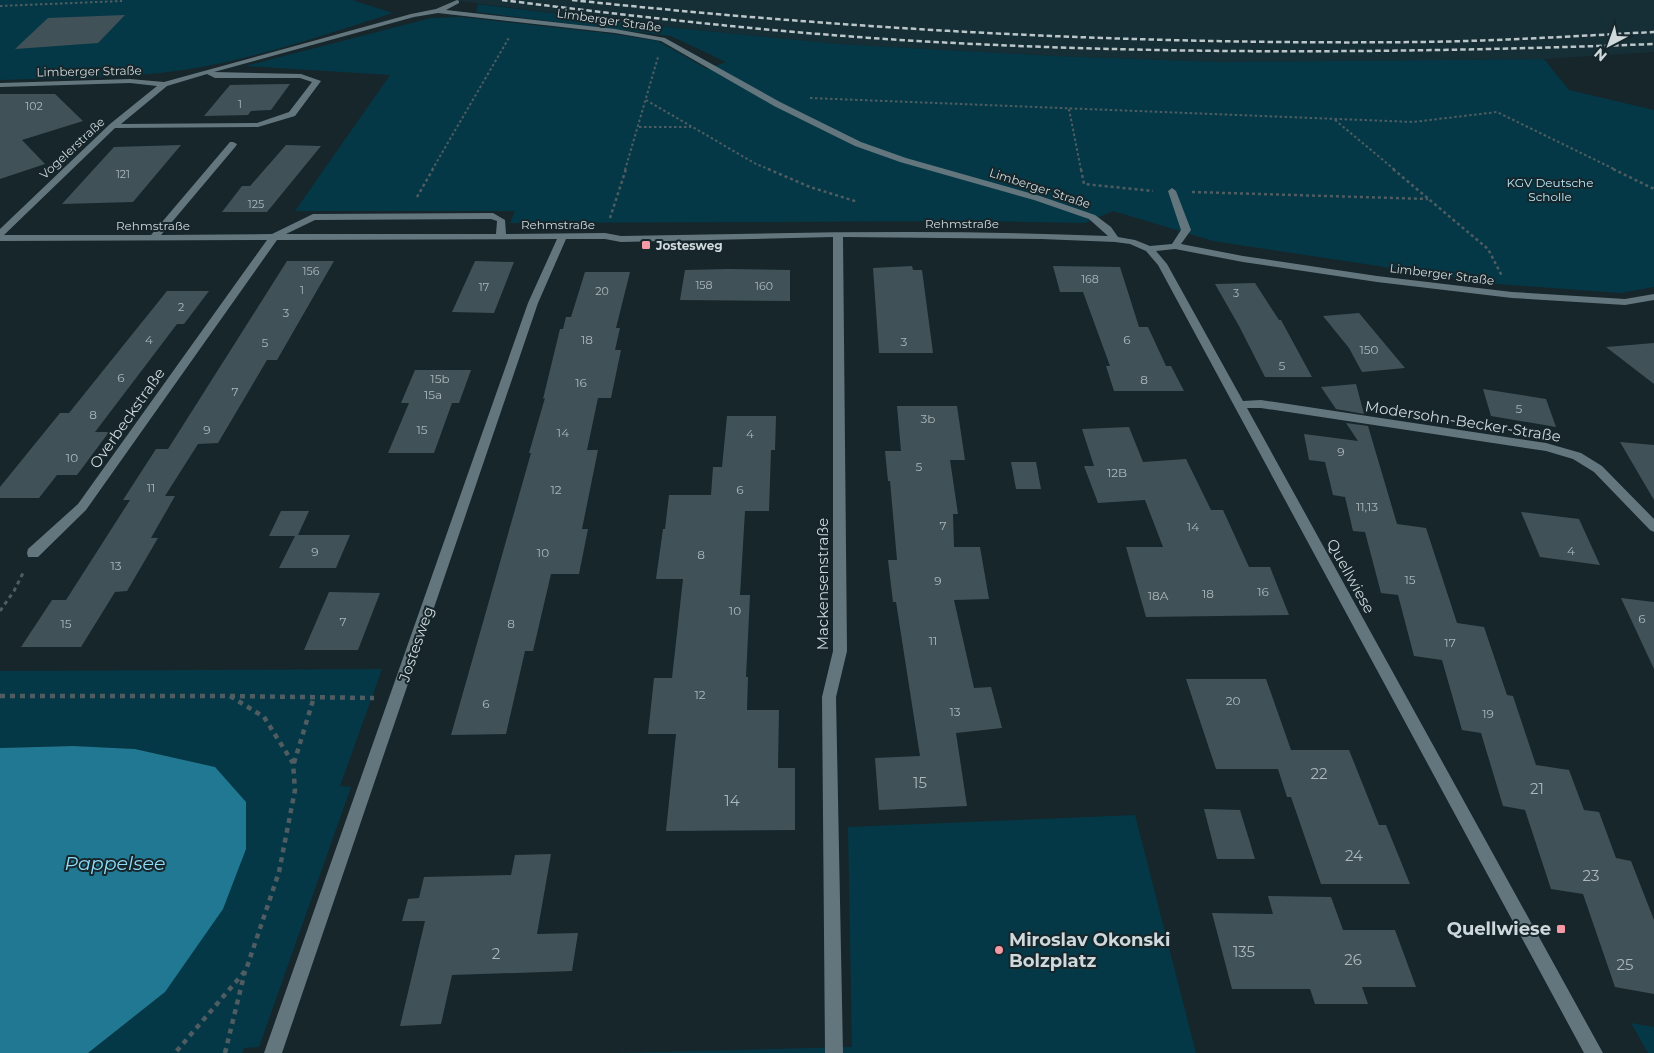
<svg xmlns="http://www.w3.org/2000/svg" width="1654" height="1053" viewBox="0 0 1654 1053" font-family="Montserrat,sans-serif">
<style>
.built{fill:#162f37}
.green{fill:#053846}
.water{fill:#207892}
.building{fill:#405258}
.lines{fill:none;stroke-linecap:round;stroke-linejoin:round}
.path-far3{stroke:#4f5d62;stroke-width:2;stroke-dasharray:2.5 2.5;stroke-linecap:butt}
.path-far2{stroke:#4f5d62;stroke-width:2.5;stroke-dasharray:3 3;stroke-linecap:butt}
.path-far1{stroke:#4f5d62;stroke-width:3;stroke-dasharray:4 4;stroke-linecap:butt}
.path{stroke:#4f5d62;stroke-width:4.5;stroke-dasharray:5 5;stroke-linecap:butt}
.minor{fill:#64767d;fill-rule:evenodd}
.rail{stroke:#bcc6c9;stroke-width:2.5;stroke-dasharray:5.5 3;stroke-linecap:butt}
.poi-dot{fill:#f49aa5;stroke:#16262b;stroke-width:2}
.labels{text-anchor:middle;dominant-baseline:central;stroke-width:4;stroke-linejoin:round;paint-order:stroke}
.far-number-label{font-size:11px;fill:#abb7bb}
.far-street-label{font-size:12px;fill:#cfd9dc;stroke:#16262b}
.far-park-label{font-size:12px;fill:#b8e9fb;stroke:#16262b}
.far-poi-label{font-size:12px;font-weight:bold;fill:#cfd9dc;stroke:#16262b;text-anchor:start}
.number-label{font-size:12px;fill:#abb7bb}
.street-label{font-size:15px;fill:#cfd9dc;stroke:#16262b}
.near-number-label{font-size:15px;fill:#abb7bb}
.near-poi-label{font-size:18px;font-weight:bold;fill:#cfd9dc;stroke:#16262b;text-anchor:end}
.near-water-label{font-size:19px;font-style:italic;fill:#8fdcf7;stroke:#16262b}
</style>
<rect width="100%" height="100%" fill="#16262b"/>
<path class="built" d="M 451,0 L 1654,0 L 1654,52 L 1544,59 L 1218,62 L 1056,56 L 837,44 L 676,28 Z"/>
<g class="green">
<path d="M 0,0 L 352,0 L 393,13 C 327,34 252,60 183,70 C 123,79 61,78 0,80 Z"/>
<path d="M 478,4 L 676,28 L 837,44 L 1056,56 L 1218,62 L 1544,59 L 1569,90 L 1654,110 L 1654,287 L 1621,293 L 1497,284 L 1213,241 L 1113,211 L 1085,223 L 976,221 L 510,223 L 515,211 L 295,211 L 390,75 L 245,66 L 431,18 L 461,17 L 614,34 L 658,41 L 707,69 L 726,62 L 671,36 L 476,12 Z"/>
<path d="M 382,669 L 340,786 L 351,787 L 259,1047 L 244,1048 L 242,1053 L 88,1053 L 165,992 L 215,767 L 135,749 L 72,746 L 0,748 L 0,671 Z"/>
<path d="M 1135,815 L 1196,1053 L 615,1053 L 852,1047 L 848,827 Z"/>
<path d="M 1631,1023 L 1654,1027 L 1654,1053 L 1648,1053 Z"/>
</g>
<path class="water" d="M 73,746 L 135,749 L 215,767 L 246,802 L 246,849 L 223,909 L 165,992 L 88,1053 L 0,1053 L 0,748 Z"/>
<g class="building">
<path d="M 125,15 L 98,43 L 15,49 L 48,18 Z"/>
<path d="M 290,84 L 271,110 L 251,111 L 248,115 L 204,116 L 230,85 Z"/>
<path d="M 0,94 L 55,94 L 83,121 L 22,140 L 45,164 L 0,179 Z"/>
<path d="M 181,145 L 133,202 L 62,204 L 114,147 Z"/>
<path d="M 286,145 L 321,146 L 267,212 L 222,212 L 242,186 L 250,186 Z"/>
<path d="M 287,261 L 334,261 L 277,360 L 267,360 L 218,443 L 198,444 L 165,496 L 175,496 L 151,538 L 158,538 L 127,591 L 115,592 L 81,647 L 21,647 L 52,600 L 66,600 L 130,500 L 123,500 L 156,449 L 168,449 Z"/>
<path d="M 475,261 L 514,262 L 494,313 L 452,312 Z"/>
<path d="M 912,266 L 913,270 L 922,270 L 933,353 L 879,353 L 873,268 Z"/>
<path d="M 1053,266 L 1120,267 L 1139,327 L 1148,327 L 1166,366 L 1171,366 L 1184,391 L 1114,391 L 1106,366 L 1110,366 L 1083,292 L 1060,292 Z"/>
<path d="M 728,269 L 790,270 L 790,301 L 680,300 L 685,270 Z"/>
<path d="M 585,272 L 630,272 L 616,328 L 620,328 L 615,350 L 621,350 L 611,398 L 598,398 L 587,450 L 598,450 L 582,529 L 588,529 L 579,574 L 551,574 L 533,651 L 525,651 L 506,734 L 451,735 L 531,453 L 529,453 L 545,398 L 543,399 L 560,329 L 563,329 L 566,317 L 571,317 Z"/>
<path d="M 1255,283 L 1279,320 L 1281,320 L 1312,377 L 1265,377 L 1239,326 L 1215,284 Z"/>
<path d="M 167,291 L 209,291 L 184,324 L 177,324 L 95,432 L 109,432 L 77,475 L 57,475 L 39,498 L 0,498 L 0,487 L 60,413 L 69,413 Z"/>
<path d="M 1359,313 L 1405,368 L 1362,372 L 1349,348 L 1323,316 Z"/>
<path d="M 1654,343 L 1654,384 L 1606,347 Z"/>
<path d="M 415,370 L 471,370 L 459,403 L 452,403 L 434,453 L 388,453 L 409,403 L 401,403 Z"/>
<path d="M 1356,384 L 1364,414 L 1336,409 L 1321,387 Z"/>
<path d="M 1483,389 L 1546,399 L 1556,427 L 1491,416 Z"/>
<path d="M 897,406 L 957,406 L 965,460 L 950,460 L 958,514 L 953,514 L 954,547 L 980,547 L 989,599 L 954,600 L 974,688 L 991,687 L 1002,728 L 956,733 L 967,806 L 879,810 L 875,758 L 920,756 L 896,602 L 893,602 L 888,560 L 897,560 L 890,481 L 888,481 L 885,451 L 901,451 Z"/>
<path d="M 727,416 L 776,416 L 775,450 L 771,450 L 769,511 L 745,511 L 740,595 L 750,595 L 746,677 L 748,677 L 747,710 L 779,710 L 778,768 L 795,768 L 795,830 L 666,831 L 676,734 L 648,734 L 654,678 L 672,678 L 683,579 L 656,579 L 663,529 L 665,529 L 669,495 L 711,495 L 713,467 L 722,467 Z"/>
<path d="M 1346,423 L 1368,426 L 1397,524 L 1426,528 L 1457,623 L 1484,627 L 1507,695 L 1513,696 L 1536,765 L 1569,770 L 1584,810 L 1599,812 L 1616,858 L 1631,861 L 1654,920 L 1654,994 L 1615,987 L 1583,894 L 1551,889 L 1525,810 L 1503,806 L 1481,733 L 1462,730 L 1442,660 L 1414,656 L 1398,595 L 1381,593 L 1365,532 L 1353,531 L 1345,497 L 1333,495 L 1325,462 L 1309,460 L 1304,434 L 1358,441 Z"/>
<path d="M 1129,427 L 1143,462 L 1186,459 L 1211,510 L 1223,510 L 1249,567 L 1270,567 L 1289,615 L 1146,617 L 1126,547 L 1163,547 L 1145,500 L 1098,503 L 1084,466 L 1094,466 L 1082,429 Z"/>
<path d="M 1620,442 L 1654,445 L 1654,500 Z"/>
<path d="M 1011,462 L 1036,462 L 1041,489 L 1016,489 Z"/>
<path d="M 281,511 L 309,511 L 298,535 L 350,535 L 336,568 L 279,568 L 295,536 L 269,536 Z"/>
<path d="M 1521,512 L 1579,519 L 1600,565 L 1540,557 Z"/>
<path d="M 329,592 L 380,593 L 358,650 L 304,650 Z"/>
<path d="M 1621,598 L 1654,602 L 1654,669 Z"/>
<path d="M 1186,679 L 1266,679 L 1291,750 L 1349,750 L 1379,825 L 1386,825 L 1410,884 L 1321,884 L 1291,797 L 1287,797 L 1278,769 L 1216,769 Z"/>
<path d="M 1204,809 L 1240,810 L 1255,859 L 1217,859 Z"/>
<path d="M 551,854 L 537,934 L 578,933 L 572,971 L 452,975 L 441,1024 L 400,1026 L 425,921 L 402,921 L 408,899 L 419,898 L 424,877 L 511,875 L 515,855 Z"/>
<path d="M 1268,896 L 1331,897 L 1343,930 L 1395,930 L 1416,987 L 1362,987 L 1368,1004 L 1315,1004 L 1310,989 L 1232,989 L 1212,913 L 1273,914 Z"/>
</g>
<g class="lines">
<g class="path-far3">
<path d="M 0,6 L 122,1"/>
<path d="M 810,98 L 1413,122 L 1497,112 L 1616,170"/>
<path d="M 646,100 L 756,164 L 771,170"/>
<path d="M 1069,109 L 1081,170"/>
<path d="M 1335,120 L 1395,170"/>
<path d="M 639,127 L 691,127"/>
<path d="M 432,170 L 510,36"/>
<path d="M 625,170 L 658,57"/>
</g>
<g class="path-far2">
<path d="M 768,169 L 810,187 L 858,202"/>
<path d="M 1081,169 L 1084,184 L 1153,191"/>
<path d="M 1393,169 L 1488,249 L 1502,276"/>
<path d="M 1613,169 L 1654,189"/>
<path d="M 1192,192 L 1428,199"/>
<path d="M 417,197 L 433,169"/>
<path d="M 610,218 L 626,169"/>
</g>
<path class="path-far1" d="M 0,611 L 14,591 L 24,571"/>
<g class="path">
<path d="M 0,696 L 230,696 L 264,717 L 293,763 L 295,790 L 279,872 L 246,970 L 175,1053"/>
<path d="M 230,696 L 374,698"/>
<path d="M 294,763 L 314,697"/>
<path d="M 225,1053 L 245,971"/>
</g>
<path class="minor" d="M 457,0 L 459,1 L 459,3 L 446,10 L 615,29 L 665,38 L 780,102 L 861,142 L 906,158 L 1040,196 L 1095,215 L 1111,227 L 1118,237 L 1135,240 L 1150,246 L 1172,244 L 1181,230 L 1168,191 L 1172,188 L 1176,191 L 1191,230 L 1181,244 L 1243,256 L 1377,276 L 1512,292 L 1625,299 L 1654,294 L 1654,300 L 1625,305 L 1512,298 L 1377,282 L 1243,262 L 1175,249 L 1156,251 L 1167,264 L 1243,401 L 1261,400 L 1546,443 L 1581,453 L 1602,466 L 1654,519 L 1654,532 L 1650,530 L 1594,472 L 1573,459 L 1546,451 L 1261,408 L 1247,408 L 1603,1053 L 1584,1053 L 1158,265 L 1146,251 L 1130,244 L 1115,242 L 1041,239 L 843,237 L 847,651 L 836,697 L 843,1053 L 825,1053 L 822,697 L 833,651 L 833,237 L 621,242 L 605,239 L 566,239 L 538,303 L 282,1053 L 264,1053 L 528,303 L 557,239 L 277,240 L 86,510 L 38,557 L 28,557 L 27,553 L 28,549 L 78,504 L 267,240 L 0,241 L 0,229 L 110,124 L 157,86 L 130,83 L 0,87 L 0,83 L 130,79 L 164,82 L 411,14 L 436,9 ZM 438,13 L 615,33 L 661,41 L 774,106 L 855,146 L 900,162 L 1034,200 L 1089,219 L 1108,236 C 946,229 784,233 621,236 L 605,233 L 506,234 L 505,220 L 493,213 L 313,214 L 272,234 L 161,235 L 236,146 L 237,144 L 233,142 L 230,142 L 151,235 L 4,235 L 115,128 L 258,127 L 295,116 L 321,81 L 301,74 L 214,72 L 414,17 ZM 207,74 L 215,78 L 300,78 L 312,82 L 289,112 L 257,123 L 121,124 L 167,86 ZM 491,219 L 497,221 L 496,234 L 286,234 L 315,220 Z"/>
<g class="rail">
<path d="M 502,0 C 646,18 790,34 935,42 C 1175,55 1414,53 1654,44"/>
<path d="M 572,0 C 854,30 1137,45 1420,42 C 1498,41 1576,36 1654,32"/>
</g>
</g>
<g class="poi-dot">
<rect x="641" y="240" width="10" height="10" rx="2.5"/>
<rect x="1556" y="924" width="10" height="10" rx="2.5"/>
<circle cx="999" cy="950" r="5"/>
</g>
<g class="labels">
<g class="far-number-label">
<text x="240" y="104">1</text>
<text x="34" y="106">102</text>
<text x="123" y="174">121</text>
<text x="256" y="204">125</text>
<text x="311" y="271">156</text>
<text x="1090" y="279">168</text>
<text x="704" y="285">158</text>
<text x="764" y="286">160</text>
<text x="484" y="287">17</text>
<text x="302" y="290">1</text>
<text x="602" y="291">20</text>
<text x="1236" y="293">3</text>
<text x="181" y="307">2</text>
</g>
<g class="far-street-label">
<text transform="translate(609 20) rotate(8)">Limberger Straße</text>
<text transform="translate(89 71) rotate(-1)">Limberger Straße</text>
<text transform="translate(72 148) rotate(-43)">Vogelerstraße</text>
<text transform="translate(1040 188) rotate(18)">Limberger Straße</text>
<text x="962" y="223">Rehmstraße</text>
<text x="558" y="224">Rehmstraße</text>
<text x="153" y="225">Rehmstraße</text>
<text transform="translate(1442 274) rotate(7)">Limberger Straße</text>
</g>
<g class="far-park-label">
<text x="1550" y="182">KGV Deutsche<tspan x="1550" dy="14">Scholle</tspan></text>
</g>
<g class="far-poi-label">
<text x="656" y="245">Jostesweg</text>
</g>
<g class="number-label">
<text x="286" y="312">3</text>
<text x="149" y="339">4</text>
<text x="587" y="339">18</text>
<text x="1127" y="339">6</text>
<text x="904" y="341">3</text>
<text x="265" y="342">5</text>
<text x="1369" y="349">150</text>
<text x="1282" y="365">5</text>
<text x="121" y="377">6</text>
<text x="440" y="378">15b</text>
<text x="1144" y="379">8</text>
<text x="581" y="382">16</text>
<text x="235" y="391">7</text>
<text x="433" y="394">15a</text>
<text x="1519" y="408">5</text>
<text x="93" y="414">8</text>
<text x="928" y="418">3b</text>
<text x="207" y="429">9</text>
<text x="422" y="429">15</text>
<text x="563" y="432">14</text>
<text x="750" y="433">4</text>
<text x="1341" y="451">9</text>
<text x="72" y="457">10</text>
<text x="919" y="466">5</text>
<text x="1117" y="472">12B</text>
<text x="151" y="487">11</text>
<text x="556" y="489">12</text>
<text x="740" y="489">6</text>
<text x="1367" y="506">11,13</text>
<text x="943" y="525">7</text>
<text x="1193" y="526">14</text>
<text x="1571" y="550">4</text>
<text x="315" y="551">9</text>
<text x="543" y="552">10</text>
<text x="701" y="554">8</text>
<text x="116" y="565">13</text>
<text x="1410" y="579">15</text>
<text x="938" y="580">9</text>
<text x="1263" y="591">16</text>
<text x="1208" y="593">18</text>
<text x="1158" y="595">18A</text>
<text x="735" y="610">10</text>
<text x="1642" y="618">6</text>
<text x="343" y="621">7</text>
<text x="66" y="623">15</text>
<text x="511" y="623">8</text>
<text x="933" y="640">11</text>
<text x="1450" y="642">17</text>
<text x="700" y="694">12</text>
<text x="1233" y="700">20</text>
<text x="486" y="703">6</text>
<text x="955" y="711">13</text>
<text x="1488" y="713">19</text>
</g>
<g class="street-label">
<text transform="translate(127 418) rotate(-55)">Overbeckstraße</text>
<text transform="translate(1463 421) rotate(9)">Modersohn-Becker-Straße</text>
<text transform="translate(1351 576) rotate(61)">Quellwiese</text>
<text transform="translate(822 584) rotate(-90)">Mackensenstraße</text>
<text transform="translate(416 644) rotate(-71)">Jostesweg</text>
</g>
<g class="near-number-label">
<text x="1319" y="773">22</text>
<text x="920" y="782">15</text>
<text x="1537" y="788">21</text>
<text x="732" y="800">14</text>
<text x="1354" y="855">24</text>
<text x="1591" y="875">23</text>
<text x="1244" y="951">135</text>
<text x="496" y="953">2</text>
<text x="1353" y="959">26</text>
<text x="1625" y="964">25</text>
</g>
<g class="near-poi-label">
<text x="1551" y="929">Quellwiese</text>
<text x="1009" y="940" text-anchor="start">Miroslav Okonski<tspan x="1009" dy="21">Bolzplatz</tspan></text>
</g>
<g class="near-water-label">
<text x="115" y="863">Pappelsee</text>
</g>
</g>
<g transform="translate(1609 45) rotate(221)" stroke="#16262b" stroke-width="4" paint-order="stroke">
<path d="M0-4L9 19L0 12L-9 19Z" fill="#cfd9dc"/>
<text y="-8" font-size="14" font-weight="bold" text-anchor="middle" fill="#cfd9dc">N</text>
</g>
</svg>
